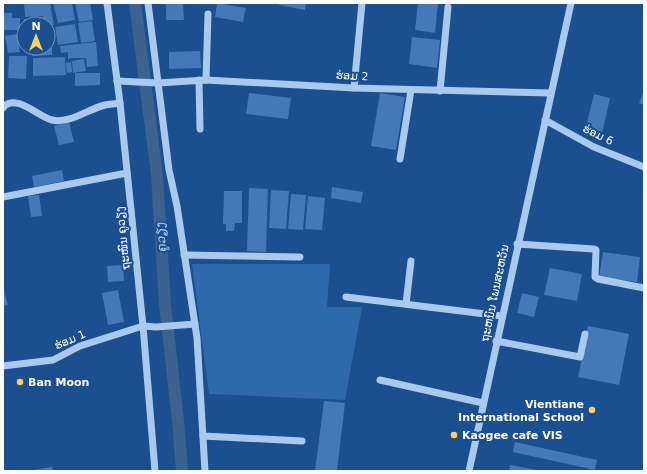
<svg xmlns="http://www.w3.org/2000/svg" width="647" height="474" viewBox="0 0 647 474" font-family="'DejaVu Sans','Noto Sans Lao',sans-serif">
<style>
.green{fill:#2e69ad}
.lines{fill:none;stroke-linecap:round;stroke-linejoin:round}
.canal{stroke:#3c6290;stroke-width:12}
.building{fill:#4478b7}
.minor{stroke:#a9c9ee;stroke-width:7}
.poi-dot{fill:#ffd166;stroke:#1b4f8f;stroke-width:1.5}
.labels{text-anchor:middle;dominant-baseline:central;stroke-width:4;stroke-linejoin:round;paint-order:stroke}
.street-label{font-size:11px;fill:#fff;stroke:#1b4f8f}
.poi-label{font-size:11px;font-weight:bold;fill:#fff;stroke:#1b4f8f;text-anchor:start}
.water-label{font-size:12px;font-style:italic;fill:#b5d3f5;stroke:#1b4f8f}
</style>
<rect width="100%" height="100%" fill="#1b4f8f"/>
<path class="green" d="M 192,264 L 330,264 L 327,307 L 362,307 L 345,400 L 209,394 Z"/>
<g class="lines">
<path class="canal" d="M 135,3 L 157,175 L 165,304 L 178,421 L 182,471"/>
</g>
<g class="building">
<path d="M 24,3 L 50,3 L 54,25 L 48,26 L 48,24 L 44,24 L 43,16 L 25,17 Z"/>
<path d="M 53,3 L 72,3 L 75,20 L 58,23 Z"/>
<path d="M 75,3 L 90,3 L 93,20 L 79,22 Z"/>
<path d="M 166,3 L 183,3 L 184,20 L 166,20 Z"/>
<path d="M 217,3 L 246,8 L 243,22 L 215,17 Z"/>
<path d="M 280,3 L 306,3 L 305,10 L 279,5 Z"/>
<path d="M 418,3 L 438,3 L 435,33 L 415,30 Z"/>
<path d="M 3,13 L 12,13 L 12,18 L 20,18 L 20,30 L 3,30 Z"/>
<rect x="24" y="19" width="16" height="5"/>
<path d="M 92,21 L 95,41 L 81,43 L 78,23 Z"/>
<path d="M 75,24 L 78,42 L 58,45 L 55,27 Z"/>
<path d="M 17,34 L 20,52 L 8,53 L 5,36 Z"/>
<path d="M 412,37 L 440,40 L 437,68 L 409,64 Z"/>
<path d="M 96,42 L 98,66 L 87,67 L 86,58 L 71,58 L 68,60 L 68,52 L 61,53 L 60,46 Z"/>
<path d="M 48,43 L 52,43 L 52,55 L 32,56 L 32,48 L 48,48 Z"/>
<path d="M 200,51 L 201,68 L 169,69 L 169,52 Z"/>
<path d="M 9,56 L 27,56 L 26,79 L 8,78 Z"/>
<path d="M 65,57 L 66,75 L 33,76 L 33,58 Z"/>
<path d="M 84,59 L 86,71 L 73,73 L 72,61 Z"/>
<path d="M 71,62 L 72,72 L 67,73 L 66,63 Z"/>
<path d="M 75,73 L 100,73 L 100,85 L 75,86 Z"/>
<path d="M 644,90 L 644,105 L 639,103 Z"/>
<path d="M 249,93 L 291,98 L 288,119 L 246,114 Z"/>
<path d="M 380,93 L 405,97 L 396,150 L 371,146 Z"/>
<path d="M 594,94 L 610,98 L 601,138 L 584,135 Z"/>
<path d="M 69,122 L 74,142 L 59,145 L 54,126 Z"/>
<path d="M 62,170 L 64,181 L 34,187 L 32,176 Z"/>
<path d="M 332,187 L 363,192 L 361,203 L 331,198 Z"/>
<path d="M 249,188 L 268,189 L 266,252 L 247,251 Z"/>
<path d="M 271,190 L 289,191 L 286,229 L 269,228 Z"/>
<path d="M 224,191 L 242,191 L 242,223 L 235,223 L 234,231 L 226,231 L 226,224 L 223,224 Z"/>
<path d="M 291,194 L 306,195 L 303,230 L 288,229 Z"/>
<path d="M 39,195 L 42,216 L 31,217 L 28,196 Z"/>
<path d="M 308,196 L 325,198 L 322,230 L 305,229 Z"/>
<path d="M 603,252 L 640,257 L 637,282 L 599,277 Z"/>
<path d="M 123,265 L 124,281 L 108,282 L 107,266 Z"/>
<path d="M 550,268 L 582,274 L 577,301 L 544,295 Z"/>
<path d="M 3,287 L 8,305 L 3,306 Z"/>
<path d="M 118,290 L 124,322 L 108,325 L 102,293 Z"/>
<path d="M 522,293 L 539,297 L 534,317 L 517,313 Z"/>
<path d="M 588,326 L 629,334 L 619,385 L 578,377 Z"/>
<path d="M 324,401 L 345,403 L 337,471 L 315,471 Z"/>
<path d="M 515,442 L 597,460 L 595,470 L 513,452 Z"/>
<path d="M 510,465 L 537,470 L 537,471 L 509,471 Z"/>
<path d="M 52,467 L 53,471 L 33,471 L 33,470 Z"/>
</g>
<g class="lines">
<g class="minor">
<path d="M 107,3 L 120,103 L 143,326 L 155,471"/>
<path d="M 148,3 L 169,170 L 177,206 L 197,338 L 205,471"/>
<path d="M 199,80 L 200,129"/>
<path d="M 206,80 L 208,14"/>
<path d="M 117,81 L 158,83 L 206,80 L 354,88 L 550,93"/>
<path d="M 354,88 L 362,3"/>
<path d="M 440,91 L 448,7"/>
<path d="M 3,108 C 14,92 39,117 52,120 C 70,124 88,109 105,105 C 110,104 115,104 120,103"/>
<path d="M 545,120 L 594,147 L 644,167"/>
<path d="M 400,159 L 411,90"/>
<path d="M 3,197 L 127,173"/>
<path d="M 517,244 L 594,249 L 596,250 L 595,277 L 598,279 L 644,288"/>
<path d="M 184,255 L 300,257"/>
<path d="M 346,297 L 502,316"/>
<path d="M 406,304 L 411,261"/>
<path d="M 496,341 L 580,357 L 585,334"/>
<path d="M 3,366 L 53,360 L 80,346 L 143,326 L 156,327 L 195,324"/>
<path d="M 380,380 L 483,403"/>
<path d="M 203,436 L 302,441"/>
<path d="M 469,471 L 571,3"/>
</g>
</g>
<g class="poi-dot">
<circle cx="20" cy="382" r="4"/>
<circle cx="592" cy="410" r="4"/>
<circle cx="454" cy="435" r="4"/>
</g>
<g class="labels">
<g class="street-label">
<text transform="translate(352 76) rotate(3)">ຮ່ອມ 2</text>
<text transform="translate(598 135) rotate(26)">ຮ່ອມ 6</text>
<text transform="translate(123 238) rotate(-96)">ຖະໜົນ ຄູວຽງ</text>
<text transform="translate(495 293) rotate(-78)">ຖະຫນົນ ໂພນສະຫວັນ</text>
<text transform="translate(70 340) rotate(-24)">ຮ່ອມ 1</text>
</g>
<g class="poi-label">
<text x="28" y="382">Ban Moon</text>
<text x="584" y="404" text-anchor="end">Vientiane<tspan x="584" dy="13">International School</tspan></text>
<text x="462" y="435">Kaogee cafe VIS</text>
</g>
<g class="water-label">
<text transform="translate(161 237) rotate(-94)">ຄູວຽງ</text>
</g>
</g>
<rect width="647" height="474" fill="none" stroke="#ffffff" stroke-width="8"/>
<g transform="translate(36 36)"><circle r="19" fill="#1b4f8f" stroke="#7695bc"/>
<path d="M0-3L7 15L0 10L-7 15Z" fill="#ffd166"/>
<text y="-6" font-size="11" font-weight="bold" text-anchor="middle" fill="#ffffff">N</text>
</g>
</svg>
